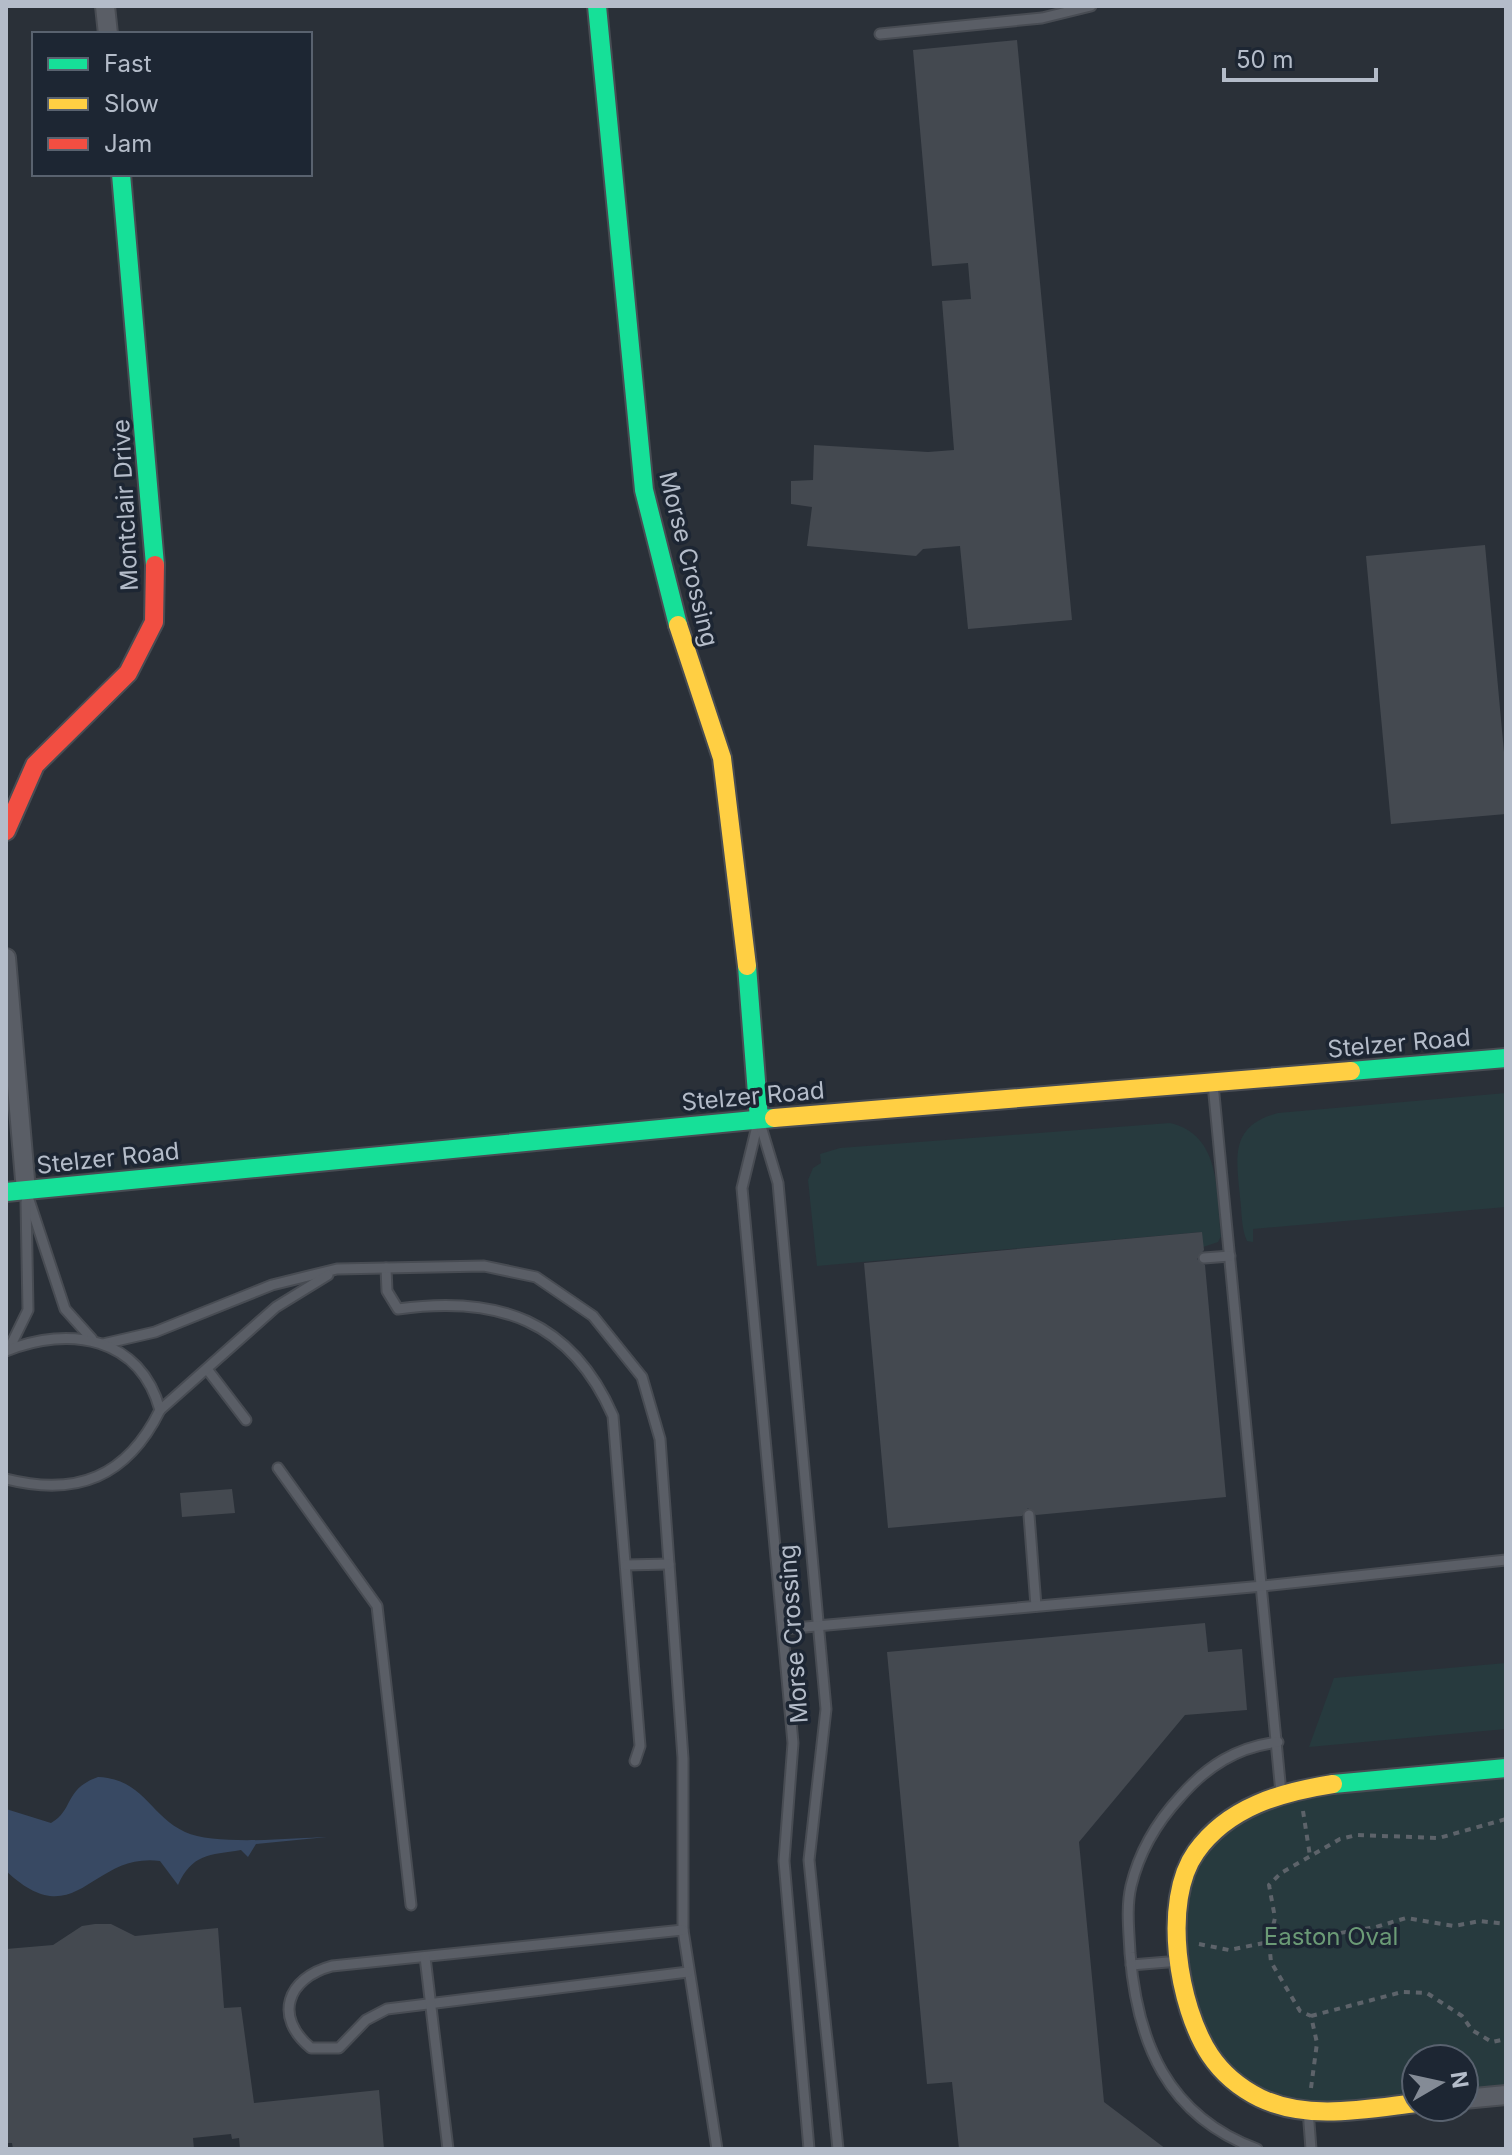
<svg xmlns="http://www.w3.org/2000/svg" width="1512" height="2155" viewBox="0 0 1512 2155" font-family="Inter,sans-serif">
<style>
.green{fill:#273a3e}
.water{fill:#384963}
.building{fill:#444950}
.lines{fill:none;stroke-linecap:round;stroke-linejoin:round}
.lane-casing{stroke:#484c53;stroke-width:13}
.street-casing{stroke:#484c53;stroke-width:22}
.fast-casing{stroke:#484c53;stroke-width:22}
.slow-casing{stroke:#484c53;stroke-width:22}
.jam-casing{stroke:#484c53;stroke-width:22}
.path{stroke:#5d636a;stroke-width:4;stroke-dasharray:6 6;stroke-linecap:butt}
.lane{stroke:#5a5e66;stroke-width:9}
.street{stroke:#5a5e66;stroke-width:18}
.fast{stroke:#16e098;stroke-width:18}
.slow{stroke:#ffcf43;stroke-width:18}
.jam{stroke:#f24e42;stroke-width:18}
.labels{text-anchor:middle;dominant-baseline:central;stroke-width:7;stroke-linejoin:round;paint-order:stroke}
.street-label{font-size:24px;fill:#b4bcc9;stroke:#1d2633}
.park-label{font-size:24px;fill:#6b9a76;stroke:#1d2633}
</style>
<rect width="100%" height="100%" fill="#2a3038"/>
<g class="green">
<path d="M 1506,1093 L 1506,1207 L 1253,1229 L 1253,1242 L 1247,1241 C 1241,1228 1242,1212 1240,1197 C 1236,1156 1230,1126 1278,1113 Z"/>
<path d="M 1170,1123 C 1222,1135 1216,1193 1221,1236 L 1218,1242 L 1203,1247 L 1201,1232 L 817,1266 L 808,1180 L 813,1168 L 821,1163 L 820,1154 L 840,1148 Z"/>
<path d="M 1506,1663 L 1506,1729 L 1309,1747 L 1334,1678 Z"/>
<path d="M 1506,1768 L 1506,2095 L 1464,2099 L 1464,2059 L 1416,2059 L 1416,2103 L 1292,2109 L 1210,2056 L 1175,1921 L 1213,1833 L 1281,1793 Z"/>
</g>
<path class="water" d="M 98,1777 C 144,1779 149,1815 185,1832 C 216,1846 292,1838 327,1837 L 256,1844 L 248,1857 L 241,1850 C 209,1855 192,1854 178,1885 L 160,1861 C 90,1852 77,1937 6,1871 L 6,1809 L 51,1823 C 74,1810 64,1789 98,1777 Z"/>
<g class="building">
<path d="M 1017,40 L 1072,620 L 968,629 L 960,546 L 923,549 L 916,556 L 807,546 L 812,507 L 791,504 L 791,481 L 813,480 L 814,445 L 928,452 L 954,450 L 942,301 L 971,299 L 968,263 L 932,266 L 913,50 Z"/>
<path d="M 1485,545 L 1506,774 L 1506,814 L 1391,824 L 1366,556 Z"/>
<path d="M 1202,1232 L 1204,1250 L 1197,1259 L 1205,1265 L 1226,1497 L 1036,1515 L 1028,1508 L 1022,1516 L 888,1528 L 864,1263 Z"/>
<path d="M 232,1489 L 235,1513 L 182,1517 L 180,1493 Z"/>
<path d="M 1205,1623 L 1208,1652 L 1242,1649 L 1247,1710 L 1185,1715 L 1079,1842 L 1104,2102 L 1166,2149 L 959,2149 L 952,2082 L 927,2084 L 887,1652 Z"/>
<path d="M 95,1924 L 111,1924 L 135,1936 L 218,1928 L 224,2008 L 241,2007 L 254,2103 L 379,2090 L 384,2149 L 240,2149 L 239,2138 L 232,2139 L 231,2134 L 193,2138 L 194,2149 L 13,2149 L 12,2143 L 6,2143 L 6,1949 L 53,1945 L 82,1926 Z"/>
</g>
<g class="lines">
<defs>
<g id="lane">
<path d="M 880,34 L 1042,18 L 1091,6"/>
<path d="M 1213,1084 L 1281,1793"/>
<path d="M 758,1122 L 742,1188 L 793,1743 L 784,1861 L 809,2149"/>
<path d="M 760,1123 L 778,1183 L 826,1709 L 809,1860 L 838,2149"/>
<path d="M 27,1194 L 65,1309 L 92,1339"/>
<path d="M 1204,1258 L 1230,1256"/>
<path d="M 386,1268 L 387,1291 L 398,1309 C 498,1295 571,1320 613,1416 L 640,1746 L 635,1761"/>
<path d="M 103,1344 L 155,1332 L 272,1285 L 337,1269 L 484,1266 L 536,1277 L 593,1316 L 642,1377 L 660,1439 L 683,1758 L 683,1930 L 717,2149"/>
<path d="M 9,1349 L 28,1310 L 26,1202"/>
<path d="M 6,1351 C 70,1325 140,1337 160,1410 C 127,1477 77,1497 6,1479"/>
<path d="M 207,1369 L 246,1420"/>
<path d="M 160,1410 L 276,1307 L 328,1275"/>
<path d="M 278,1468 L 377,1606 L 411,1905"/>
<path d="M 1029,1515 L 1036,1606"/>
<path d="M 626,1565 L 669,1564"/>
<path d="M 783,1629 L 1263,1586 L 1506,1560"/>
<path d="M 683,1930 L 332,1966 C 287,1978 273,2017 311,2048 L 339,2048 L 366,2020 L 387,2009 L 688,1972"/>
<path d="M 425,1957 L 448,2149"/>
<path d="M 1131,1965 L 1180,1961"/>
<path d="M 1308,2110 L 1311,2149"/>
<path d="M 1257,2149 C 1167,2116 1137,2042 1130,1953 C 1129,1931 1126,1908 1131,1886 C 1139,1853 1157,1822 1180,1797 C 1207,1766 1237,1747 1278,1742"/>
</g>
<g id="street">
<path d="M 105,6 L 108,34"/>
<path d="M 6,958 L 26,1191"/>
<path d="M 1464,2099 L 1506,2095"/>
</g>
<g id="fast">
<path d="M 597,6 L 644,490 L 678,625"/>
<path d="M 121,174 L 155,565"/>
<path d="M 747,966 L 759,1119"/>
<path d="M 1351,1071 L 1506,1058"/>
<path d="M 6,1192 L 774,1118"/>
<path d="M 1333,1784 L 1506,1768"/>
</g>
<g id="slow">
<path d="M 678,625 L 722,758 L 747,966"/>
<path d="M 774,1118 L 1351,1071"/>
<path d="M 1333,1784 C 1281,1792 1228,1807 1196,1852 C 1161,1901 1178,2007 1210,2055 C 1222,2073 1240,2088 1260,2098 C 1308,2121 1366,2109 1416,2103"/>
</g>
<path id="jam" d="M 6,831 L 35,765 L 128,673 L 154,622 L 155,565"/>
</defs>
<use href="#lane" class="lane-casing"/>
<use href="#street" class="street-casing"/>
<use href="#fast" class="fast-casing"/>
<use href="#slow" class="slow-casing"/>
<use href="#jam" class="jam-casing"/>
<g class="path">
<path d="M 1303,1811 L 1310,1856"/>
<path d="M 1199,1944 L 1229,1950 L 1294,1937 L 1316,1937 L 1376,1927 L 1406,1918 L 1454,1926 L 1480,1921 L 1506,1924"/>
<path d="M 1311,2016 L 1402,1992 L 1427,1993 L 1462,2016 L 1472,2030 L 1492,2042 L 1506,2039"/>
<path d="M 1311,2088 L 1317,2043 L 1311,2016 L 1300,2011 L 1271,1962 L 1269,1942 L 1275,1918 L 1269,1885 L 1281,1873 L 1340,1839 L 1357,1835 L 1439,1838 L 1506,1819"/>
</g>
<use href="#lane" class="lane"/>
<use href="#street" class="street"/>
<use href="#fast" class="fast"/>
<use href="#slow" class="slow"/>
<use href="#jam" class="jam"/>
</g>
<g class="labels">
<g class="street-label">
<text transform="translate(125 505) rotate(-93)">Montclair Drive</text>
<text transform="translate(689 559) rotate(76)">Morse Crossing</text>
<text transform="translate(1399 1043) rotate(-5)">Stelzer Road</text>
<text transform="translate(753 1096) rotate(-5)">Stelzer Road</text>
<text transform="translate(108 1158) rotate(-6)">Stelzer Road</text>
<text transform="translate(793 1634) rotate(-94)">Morse Crossing</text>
</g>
<g class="park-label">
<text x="1331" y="1936">Easton Oval</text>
</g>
</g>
<rect width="1512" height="2155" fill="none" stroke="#b4bcc9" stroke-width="16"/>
<rect x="32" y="32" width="280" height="144" fill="#1d2633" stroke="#59626f" stroke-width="2"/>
<rect x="48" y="58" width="40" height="12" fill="#16e098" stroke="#59626f" stroke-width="2"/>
<text x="104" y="72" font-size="24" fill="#b4bcc9">Fast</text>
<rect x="48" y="98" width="40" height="12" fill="#ffcf43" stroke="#59626f" stroke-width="2"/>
<text x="104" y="112" font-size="24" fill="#b4bcc9">Slow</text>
<rect x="48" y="138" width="40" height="12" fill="#f24e42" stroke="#59626f" stroke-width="2"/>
<text x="104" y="152" font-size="24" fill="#b4bcc9">Jam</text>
<g transform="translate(1440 2083) rotate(81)"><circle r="38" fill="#1d2633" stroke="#59626f" stroke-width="2"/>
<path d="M0-6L14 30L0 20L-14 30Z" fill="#848b96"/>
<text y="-12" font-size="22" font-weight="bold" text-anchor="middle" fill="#b4bcc9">N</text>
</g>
<path d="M1224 68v12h152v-12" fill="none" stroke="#b4bcc9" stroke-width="4"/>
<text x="1236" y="68" font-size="24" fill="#b4bcc9" stroke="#1d2633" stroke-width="6" paint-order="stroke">50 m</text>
</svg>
